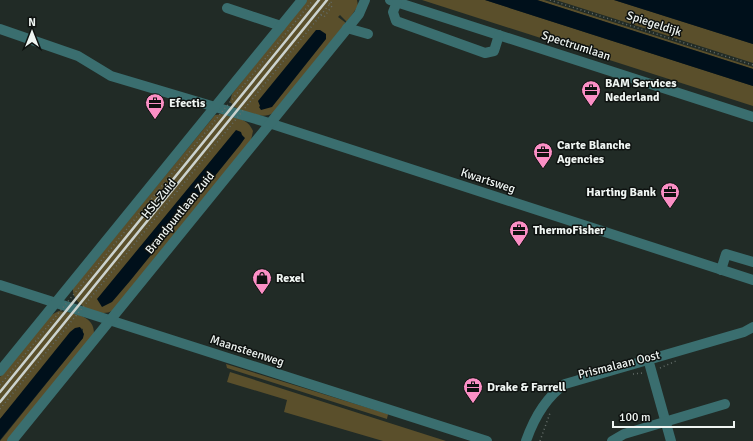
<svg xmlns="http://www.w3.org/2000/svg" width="753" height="441" viewBox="0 0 753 441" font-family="Signika,sans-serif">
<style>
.green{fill:#5a4f2b}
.water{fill:#00101b}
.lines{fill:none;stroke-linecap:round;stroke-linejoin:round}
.path{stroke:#646d69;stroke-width:1.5;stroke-dasharray:1 3;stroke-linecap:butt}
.minor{stroke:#3a6e6f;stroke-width:10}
.rail{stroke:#cbd2ce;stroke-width:2.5}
.path-bridge{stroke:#646d69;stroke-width:1.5;stroke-dasharray:1 3;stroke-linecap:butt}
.labels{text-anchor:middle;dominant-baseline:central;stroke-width:3;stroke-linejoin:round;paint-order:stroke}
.street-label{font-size:12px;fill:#eff5f2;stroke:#0e1210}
.poi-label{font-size:12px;font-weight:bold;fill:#eff5f2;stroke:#0e1210;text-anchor:start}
</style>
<rect width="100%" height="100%" fill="#212b26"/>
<g class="green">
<path d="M 306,0 L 357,0 L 358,6 L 347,22 L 340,15 L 338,17 L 346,23 L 273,113 C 263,120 244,112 234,107 L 230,101 L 232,94 Z"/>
<path d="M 422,0 L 485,0 L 753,86 L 753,106 Z"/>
<path d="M 537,0 L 544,0 L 753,67 L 753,69 Z"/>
<path d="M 556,0 L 614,0 L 753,44 L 753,63 Z"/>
<path d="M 223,114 C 234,117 248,118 253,131 L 251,140 L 112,311 C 99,318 71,305 73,288 L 215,115 Z"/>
<path d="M 59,311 C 73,313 95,315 94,334 L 9,441 L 0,441 L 83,338 L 83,329 L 80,328 L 0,419 L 0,377 L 49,316 Z"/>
<path d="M 226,364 L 388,414 L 387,419 L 227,368 Z"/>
<path d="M 230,372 L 446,441 L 383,441 L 284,412 L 287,400 L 227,382 Z"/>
</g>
<g class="water">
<path d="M 485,0 L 537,0 L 753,69 L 753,86 Z"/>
<path d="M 614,0 L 753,0 L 753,44 Z"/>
<path d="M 316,30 L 320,30 L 326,34 L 326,39 L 272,107 L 261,110 L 259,107 L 260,106 L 258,101 Z"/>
<path d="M 236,130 L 241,132 L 242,135 L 245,138 L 240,145 L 130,281 L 112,302 L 102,307 L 97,299 Z"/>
<path d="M 80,327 L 84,334 L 83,338 L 0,440 L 0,419 L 70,332 L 75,328 Z"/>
</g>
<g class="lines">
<g class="path">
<path d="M 550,0 L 753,65"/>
<path d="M 321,15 L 324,17 L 332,6 L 325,0"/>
<path d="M 660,368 L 676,361"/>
<path d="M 633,374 L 643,373"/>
<path d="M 540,441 L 550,413"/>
</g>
<g class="minor">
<path d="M 390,0 L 753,117"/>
<path d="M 397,2 L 393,12 L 396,21 L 485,53 L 494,51 L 499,35"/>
<path d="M 227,8 L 281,26"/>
<path d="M 347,28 L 368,34"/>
<path d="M 0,29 L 78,56 L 111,76 L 269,123 L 753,280"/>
<path d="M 721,270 L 726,254 L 753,262"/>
<path d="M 0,285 L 487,441"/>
<path d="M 648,359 L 671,441"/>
<path d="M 0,371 L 302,0"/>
<path d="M 12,441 L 359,14 L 365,0"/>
<path d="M 526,441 C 534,418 545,398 565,384 L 744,332 L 753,327"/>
<path d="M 612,441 L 624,434 L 725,404"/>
</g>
<g class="rail">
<path d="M 0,392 L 319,0"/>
<path d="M 0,402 L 327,0"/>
</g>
<g class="path-bridge">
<path d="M 0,385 L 313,0"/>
<path d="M 0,409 L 333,0"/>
</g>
</g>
<defs>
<symbol id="office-pin" viewBox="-11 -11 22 30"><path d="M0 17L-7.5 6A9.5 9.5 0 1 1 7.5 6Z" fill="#fb8fc5" stroke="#0e1210"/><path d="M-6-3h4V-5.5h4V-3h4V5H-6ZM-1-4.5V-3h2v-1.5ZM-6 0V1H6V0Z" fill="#111"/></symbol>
<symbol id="shop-pin" viewBox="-11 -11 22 30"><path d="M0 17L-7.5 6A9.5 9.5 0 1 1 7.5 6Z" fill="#fb8fc5" stroke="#0e1210"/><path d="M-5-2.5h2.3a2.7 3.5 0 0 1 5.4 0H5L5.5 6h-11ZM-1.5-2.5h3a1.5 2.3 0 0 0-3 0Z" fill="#111"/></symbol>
</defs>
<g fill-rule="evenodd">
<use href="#office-pin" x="580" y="79" width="22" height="30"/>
<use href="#office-pin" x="144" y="92" width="22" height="30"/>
<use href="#office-pin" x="532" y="141" width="22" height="30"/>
<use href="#office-pin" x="659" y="181" width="22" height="30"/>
<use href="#office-pin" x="508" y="219" width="22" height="30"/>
<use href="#shop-pin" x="251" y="267" width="22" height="30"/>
<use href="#office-pin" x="462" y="376" width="22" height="30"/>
</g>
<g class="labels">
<g class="street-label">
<text transform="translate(654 24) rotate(18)">Spiegeldijk</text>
<text transform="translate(576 46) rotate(18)">Spectrumlaan</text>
<text transform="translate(488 181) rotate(18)">Kwartsweg</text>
<text transform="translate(159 199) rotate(-51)">HSL-Zuid</text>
<text transform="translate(180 213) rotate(-51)">Brandpuntlaan Zuid</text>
<text transform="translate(247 351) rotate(18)">Maansteenweg</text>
<text transform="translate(619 365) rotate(-14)">Prismalaan Oost</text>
</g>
<g class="poi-label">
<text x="605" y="83">BAM Services<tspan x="605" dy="14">Nederland</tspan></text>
<text x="169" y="103">Efectis</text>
<text x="557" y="145">Carte Blanche<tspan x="557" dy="14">Agencies</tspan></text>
<text x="656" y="192" text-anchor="end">Harting Bank</text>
<text x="533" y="230">ThermoFisher</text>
<text x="276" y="278">Rexel</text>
<text x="487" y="387">Drake &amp; Farrell</text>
</g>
</g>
<g transform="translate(32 32)" stroke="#0e1210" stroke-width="3" paint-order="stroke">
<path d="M0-3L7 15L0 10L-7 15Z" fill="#eff5f2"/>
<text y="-6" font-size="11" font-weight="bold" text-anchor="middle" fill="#eff5f2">N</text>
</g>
<path d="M613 421v6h121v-6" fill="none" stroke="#eff5f2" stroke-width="2"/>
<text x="619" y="421" font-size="12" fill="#eff5f2" stroke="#0e1210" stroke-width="3" paint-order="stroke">100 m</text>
</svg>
